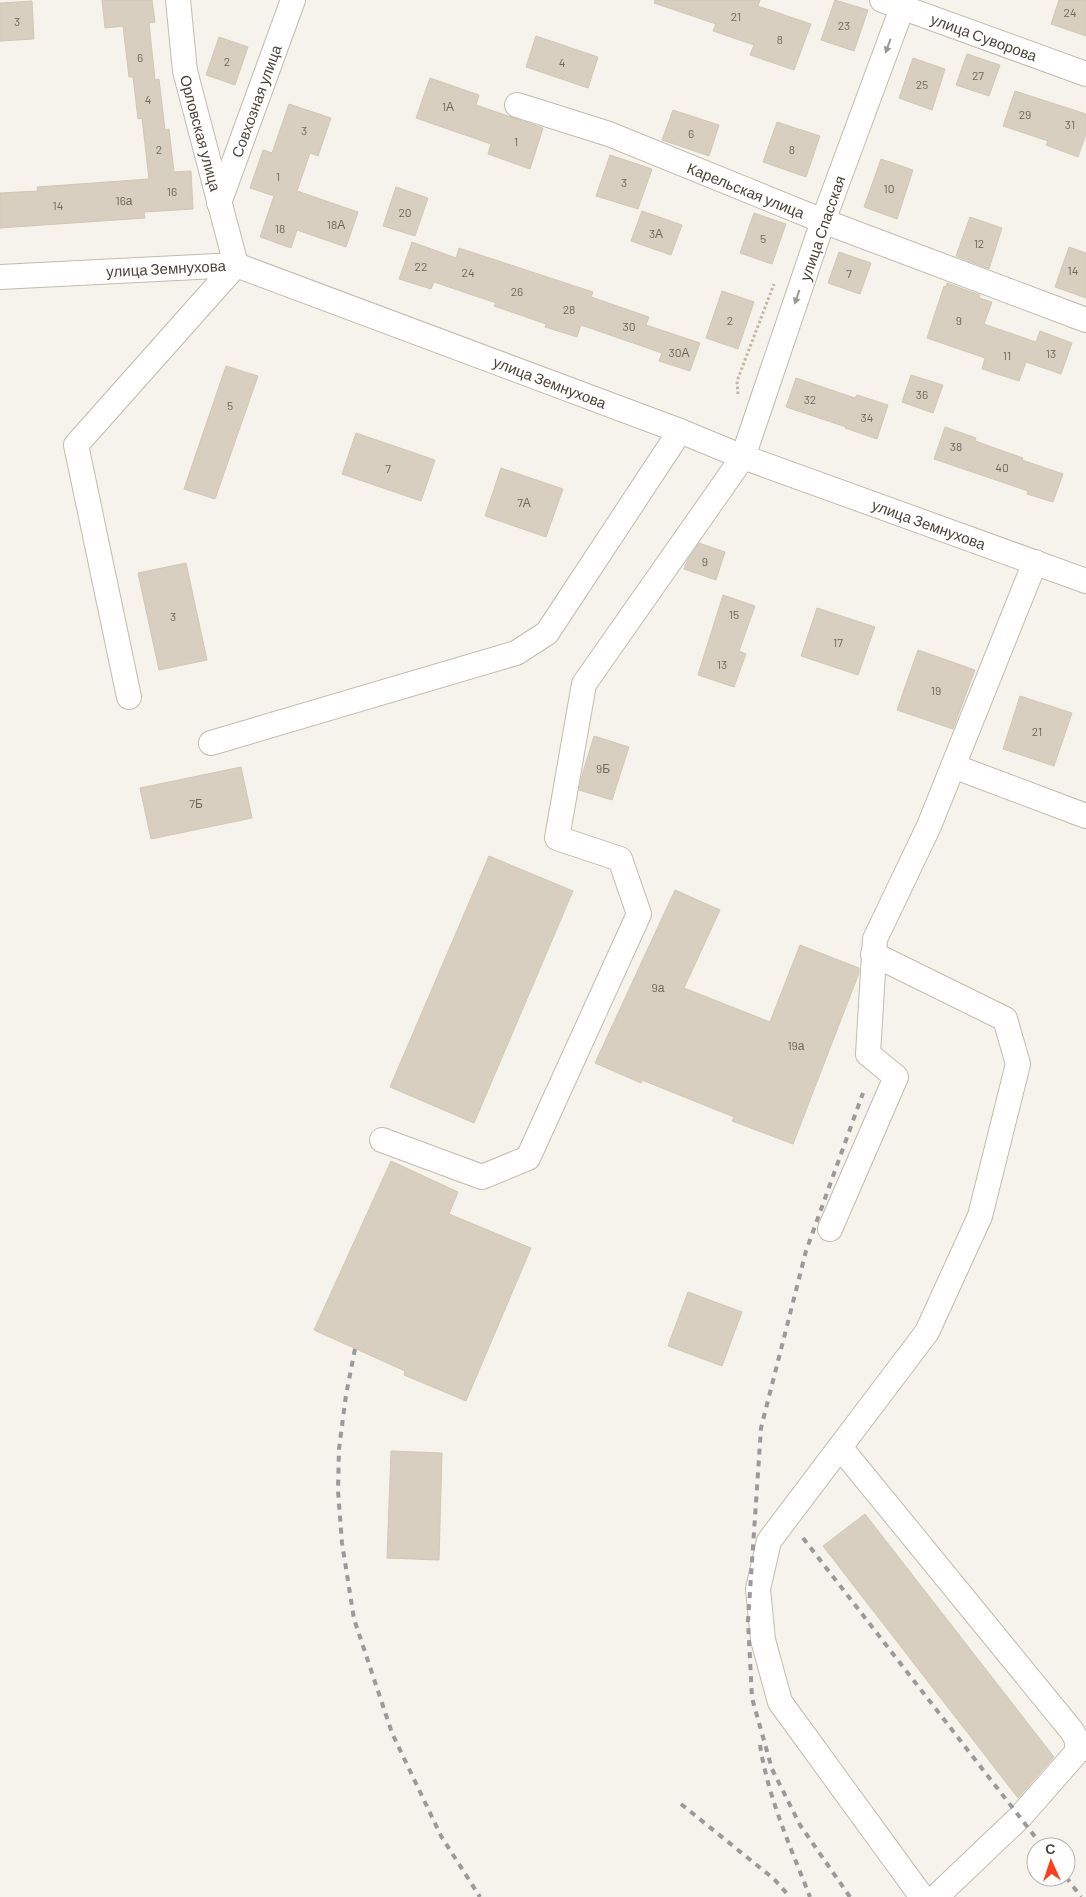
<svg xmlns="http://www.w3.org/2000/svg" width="1086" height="1897" viewBox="0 0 1086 1897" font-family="Barlow,sans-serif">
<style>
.building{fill:#d8cfc1;stroke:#d3c7b4}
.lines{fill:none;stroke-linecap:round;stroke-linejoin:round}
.minor-casing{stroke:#c2bbae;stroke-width:26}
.path{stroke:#c4b79f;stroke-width:3;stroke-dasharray:2.5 2.5;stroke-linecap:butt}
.minor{stroke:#fff;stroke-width:24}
.rail{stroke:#9a9a9a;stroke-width:4;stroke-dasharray:6 6;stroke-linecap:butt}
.oneway{fill:#9c9892}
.labels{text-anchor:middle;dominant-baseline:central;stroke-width:4;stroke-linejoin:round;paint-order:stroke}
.number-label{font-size:12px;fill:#6e675b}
.street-label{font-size:15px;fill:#4b4439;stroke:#fff}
</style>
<rect width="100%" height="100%" fill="#f6f3ec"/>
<g class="building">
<path d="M 102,0 L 152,0 L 155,22 L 149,23 L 155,80 L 159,79 L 165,130 L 169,129 L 174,172 L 191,171 L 193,209 L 144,212 L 145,218 L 0,228 L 0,193 L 38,191 L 37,187 L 149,179 L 142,118 L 138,119 L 133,77 L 129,77 L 123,26 L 105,28 Z"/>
<path d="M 655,0 L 760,0 L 758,6 L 811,24 L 794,70 L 750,55 L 754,45 L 713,31 L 716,24 L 654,3 Z"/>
<path d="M 835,0 L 868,10 L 854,51 L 821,40 Z"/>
<path d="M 1059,0 L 1086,0 L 1086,36 L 1051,24 Z"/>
<path d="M 32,1 L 34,39 L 0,41 L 0,3 Z"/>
<path d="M 536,36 L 598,57 L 588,88 L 526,67 Z"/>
<path d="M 219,37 L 248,47 L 235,85 L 206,75 Z"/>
<path d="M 967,54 L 1000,65 L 989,96 L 956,85 Z"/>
<path d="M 913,58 L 945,69 L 932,110 L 899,98 Z"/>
<path d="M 430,78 L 479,95 L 476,105 L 543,128 L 530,169 L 488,154 L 491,144 L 416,118 Z"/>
<path d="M 1015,91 L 1086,114 L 1086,134 L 1078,157 L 1046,145 L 1048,141 L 1003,126 Z"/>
<path d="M 289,104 L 331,118 L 318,156 L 310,153 L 297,191 L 358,212 L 346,247 L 297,230 L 291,248 L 260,237 L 274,196 L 250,188 L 263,150 L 272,153 Z"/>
<path d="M 673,110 L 719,125 L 709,156 L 662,140 Z"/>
<path d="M 777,122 L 820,136 L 806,177 L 763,162 Z"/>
<path d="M 610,155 L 652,169 L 638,209 L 596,196 Z"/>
<path d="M 881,159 L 913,170 L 897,219 L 864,207 Z"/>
<path d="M 396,187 L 428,198 L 415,236 L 383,226 Z"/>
<path d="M 642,211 L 682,225 L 671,255 L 631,241 Z"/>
<path d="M 754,213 L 786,224 L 772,264 L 740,253 Z"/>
<path d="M 970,217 L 1002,228 L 989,269 L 956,256 Z"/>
<path d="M 412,242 L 456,258 L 459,248 L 593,292 L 591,297 L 649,317 L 646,325 L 700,343 L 690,371 L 659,361 L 662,353 L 581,325 L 577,337 L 545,327 L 546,324 L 494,306 L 496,303 L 434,282 L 431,289 L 399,279 Z"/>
<path d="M 1069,247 L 1086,253 L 1086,298 L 1055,287 Z"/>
<path d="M 839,252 L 871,263 L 860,294 L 828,283 Z"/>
<path d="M 947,283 L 980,295 L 979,298 L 992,302 L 984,324 L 1036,342 L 1040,331 L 1072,343 L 1061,374 L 1026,362 L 1019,381 L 982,369 L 985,358 L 927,338 L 944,286 L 946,287 Z"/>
<path d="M 722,291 L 754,302 L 738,349 L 706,338 Z"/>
<path d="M 226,366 L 258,376 L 215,499 L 184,489 Z"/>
<path d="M 911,375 L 943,385 L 933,413 L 902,402 Z"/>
<path d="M 796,378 L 855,398 L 857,395 L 888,405 L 877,439 L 845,428 L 846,427 L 786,407 Z"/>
<path d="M 945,427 L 976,438 L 975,441 L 1023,458 L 1022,460 L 1063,474 L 1053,502 L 1027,494 L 1028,491 L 934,459 Z"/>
<path d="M 356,433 L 435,460 L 421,501 L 342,474 Z"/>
<path d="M 501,468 L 563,489 L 546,537 L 485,516 Z"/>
<path d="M 699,543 L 725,552 L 716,580 L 684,569 L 687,561 Z"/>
<path d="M 186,563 L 207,660 L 159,670 L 138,573 Z"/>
<path d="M 723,595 L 755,606 L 739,651 L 746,654 L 734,687 L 698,675 Z"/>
<path d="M 817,608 L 875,627 L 858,675 L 801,656 Z"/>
<path d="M 918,650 L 975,670 L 953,729 L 897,710 Z"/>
<path d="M 1020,696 L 1072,713 L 1054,766 L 1003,749 Z"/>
<path d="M 594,736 L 629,747 L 612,800 L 579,790 L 583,772 Z"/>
<path d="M 241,767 L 252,818 L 151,839 L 140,788 Z"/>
<path d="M 489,856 L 573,891 L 474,1123 L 390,1087 Z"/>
<path d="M 675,890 L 720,910 L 684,988 L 770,1022 L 800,945 L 859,968 L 859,973 L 793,1144 L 732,1121 L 734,1117 L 642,1080 L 641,1083 L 595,1063 Z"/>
<path d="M 391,1161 L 458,1192 L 449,1214 L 531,1248 L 466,1401 L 404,1375 L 405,1371 L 314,1330 Z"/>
<path d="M 688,1292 L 742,1312 L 722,1366 L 668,1346 Z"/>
<path d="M 391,1451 L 442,1453 L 439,1560 L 387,1558 Z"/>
<path d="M 865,1514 L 1054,1757 L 1018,1798 L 823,1546 Z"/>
</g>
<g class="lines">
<defs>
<g id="minor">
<path d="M 882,0 L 1086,74"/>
<path d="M 517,105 L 609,134 L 823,221 L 1086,320"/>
<path d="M 219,203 L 293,0"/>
<path d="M 0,277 L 236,265 L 680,431 L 743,457 L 1086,581"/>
<path d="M 129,697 L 76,445 L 236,265 L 185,71 L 178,0"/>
<path d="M 211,743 L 516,653 L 547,633 L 680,431"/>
<path d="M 953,766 L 1086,816"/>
<path d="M 873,954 L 1005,1019 L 1018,1064 L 980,1216 L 927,1332 L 769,1541 L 758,1589 L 763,1640 L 780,1702 L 922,1897"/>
<path d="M 382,1140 L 482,1177 L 528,1158 L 639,914 L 620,859 L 557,838 L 584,684 L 743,457 L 823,221 L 905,0"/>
<path d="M 830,1229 L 896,1077 L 868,1054 L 875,939 L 929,826 L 1035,562"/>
<path d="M 840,1447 L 1072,1731 L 1077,1740 L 1077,1752 L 1020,1817 L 936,1897"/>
</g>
</defs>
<use href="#minor" class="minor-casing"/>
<path class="path" d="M 738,394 L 737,381 L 774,284"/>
<use href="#minor" class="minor"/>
<g class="rail">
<path d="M 355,1349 L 346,1395 L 339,1449 L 338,1491 L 342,1543 L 354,1619 L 392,1733 L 441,1836 L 480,1897"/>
<path d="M 803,1538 L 1043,1847"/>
<path d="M 760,1745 C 768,1798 791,1848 810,1897"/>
<path d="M 681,1804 L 774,1879 L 790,1897"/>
<path d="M 1066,1877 L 1081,1897"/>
<path d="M 850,1897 L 800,1825 L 772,1769 L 752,1698 L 748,1621 L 761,1428 L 806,1251 L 863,1093"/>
</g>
</g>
<defs><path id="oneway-solid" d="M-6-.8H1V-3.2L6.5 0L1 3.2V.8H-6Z" transform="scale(1.25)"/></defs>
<g class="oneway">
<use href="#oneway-solid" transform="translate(888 46) rotate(110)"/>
<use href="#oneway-solid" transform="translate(797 297) rotate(109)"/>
</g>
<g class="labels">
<g class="number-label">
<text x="1070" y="12">24</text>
<text x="736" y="16">21</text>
<text x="17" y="21">3</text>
<text x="844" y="25">23</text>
<text x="780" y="39">8</text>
<text x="140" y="57">6</text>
<text x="227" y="61">2</text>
<text x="562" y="62">4</text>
<text x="978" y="75">27</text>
<text x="922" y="84">25</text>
<text x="148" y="99">4</text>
<text x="448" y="106">1А</text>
<text x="1025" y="114">29</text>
<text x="1070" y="124">31</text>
<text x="304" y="130">3</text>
<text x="691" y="133">6</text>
<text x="516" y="141">1</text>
<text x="159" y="149">2</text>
<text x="792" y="149">8</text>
<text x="278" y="176">1</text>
<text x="624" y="182">3</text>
<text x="889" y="188">10</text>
<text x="172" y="191">16</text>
<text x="124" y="200">16а</text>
<text x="58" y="205">14</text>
<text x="405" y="212">20</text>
<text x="336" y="224">18А</text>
<text x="280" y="228">18</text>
<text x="656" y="233">3А</text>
<text x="763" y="238">5</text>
<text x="979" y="243">12</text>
<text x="421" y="266">22</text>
<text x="1073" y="270">14</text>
<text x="468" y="272">24</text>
<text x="849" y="273">7</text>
<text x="517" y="291">26</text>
<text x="569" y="309">28</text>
<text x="730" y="320">2</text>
<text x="959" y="320">9</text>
<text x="629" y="326">30</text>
<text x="679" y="352">30А</text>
<text x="1051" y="353">13</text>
<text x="1007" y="355">11</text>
<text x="922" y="394">36</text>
<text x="810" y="399">32</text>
<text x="230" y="405">5</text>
<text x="867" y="417">34</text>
<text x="956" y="446">38</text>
<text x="1002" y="467">40</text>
<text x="388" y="468">7</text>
<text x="524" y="502">7А</text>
<text x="705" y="561">9</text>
<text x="734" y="614">15</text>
<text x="173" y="616">3</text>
<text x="838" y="642">17</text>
<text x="722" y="664">13</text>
<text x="936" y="690">19</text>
<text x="1037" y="731">21</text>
<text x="603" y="768">9Б</text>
<text x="196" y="803">7Б</text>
<text x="658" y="987">9а</text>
<text x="796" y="1045">19а</text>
</g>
<g class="street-label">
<text transform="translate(984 37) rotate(20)">улица Суворова</text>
<text transform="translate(256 101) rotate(-70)">Совхозная улица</text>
<text transform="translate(201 133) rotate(75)">Орловская улица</text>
<text transform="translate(746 190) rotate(22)">Карельская улица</text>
<text transform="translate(822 228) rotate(-71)">улица Спасская</text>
<text transform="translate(166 268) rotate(-3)">улица Земнухова</text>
<text transform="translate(550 382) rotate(21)">улица Земнухова</text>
<text transform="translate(929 524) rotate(20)">улица Земнухова</text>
</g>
</g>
<g transform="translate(1051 1862) rotate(357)"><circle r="24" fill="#ffffff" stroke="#b7b4b0"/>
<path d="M0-4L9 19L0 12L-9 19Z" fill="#fc3f1d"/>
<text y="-8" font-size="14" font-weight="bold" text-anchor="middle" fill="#4b4439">С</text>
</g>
</svg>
